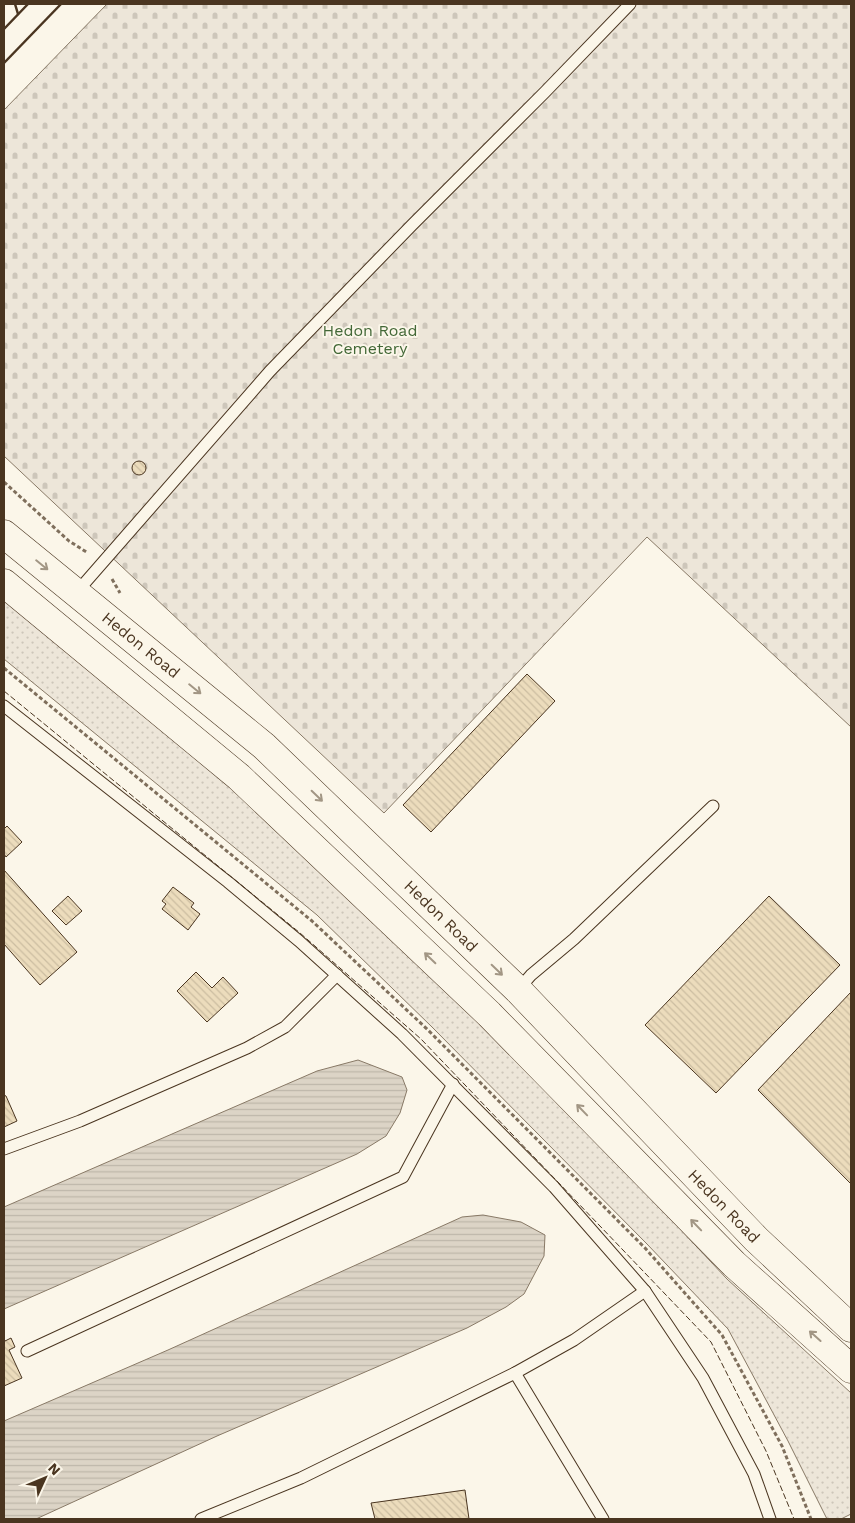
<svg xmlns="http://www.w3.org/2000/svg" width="855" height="1523" viewBox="0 0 855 1523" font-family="'Work Sans',sans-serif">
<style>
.green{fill:url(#green-dots);stroke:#887966}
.cemetery{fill:url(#cemetery-stones);stroke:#887966}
.water{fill:url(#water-rules);stroke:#887966}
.building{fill:url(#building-back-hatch);stroke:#4a3520}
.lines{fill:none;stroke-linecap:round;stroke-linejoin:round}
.service-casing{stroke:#4a3520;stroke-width:13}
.trunk-casing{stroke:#4a3520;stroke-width:29}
.path{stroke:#7f6f5c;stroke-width:3;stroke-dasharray:4 2.5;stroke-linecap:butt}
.service{stroke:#fbf6e9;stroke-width:11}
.trunk{stroke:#fbf6e9;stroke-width:28}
.fence{stroke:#4a3520;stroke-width:1;stroke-dasharray:6 2.5;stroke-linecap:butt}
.wall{stroke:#4a3520;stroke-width:2.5}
.oneway{stroke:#a29684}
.labels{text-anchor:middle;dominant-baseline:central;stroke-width:4;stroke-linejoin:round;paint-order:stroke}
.park-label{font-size:16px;fill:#436837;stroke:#fbf6e9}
.street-label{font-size:16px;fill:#4a3520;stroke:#fbf6e9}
</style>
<defs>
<pattern id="green-dots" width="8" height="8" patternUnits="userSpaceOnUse" patternTransform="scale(1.25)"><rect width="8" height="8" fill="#ede6d9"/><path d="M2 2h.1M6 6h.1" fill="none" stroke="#cdc6ba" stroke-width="1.8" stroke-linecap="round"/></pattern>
<pattern id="cemetery-stones" width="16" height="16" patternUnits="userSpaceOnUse" patternTransform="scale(1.25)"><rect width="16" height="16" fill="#ede6d9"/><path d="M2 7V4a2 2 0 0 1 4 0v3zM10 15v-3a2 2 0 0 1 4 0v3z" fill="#cdc6ba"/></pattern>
<pattern id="water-rules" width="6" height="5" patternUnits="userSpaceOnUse" patternTransform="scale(1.25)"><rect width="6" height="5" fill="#dcd4c6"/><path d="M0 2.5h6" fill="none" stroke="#beb7aa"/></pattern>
<pattern id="building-back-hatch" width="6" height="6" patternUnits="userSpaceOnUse" patternTransform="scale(1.25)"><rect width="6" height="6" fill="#ecdcbc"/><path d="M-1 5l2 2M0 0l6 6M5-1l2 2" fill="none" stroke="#ccbda1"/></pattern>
</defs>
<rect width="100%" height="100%" fill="#fbf6e9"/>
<path class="green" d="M 4,594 L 232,781 L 483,1019 L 727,1279 L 851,1393 L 851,1514 L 841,1519 L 827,1519 L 788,1441 L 728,1329 L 647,1244 L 432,1027 L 317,915 L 4,659 Z"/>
<path class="cemetery" d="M 107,4 L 851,4 L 851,727 L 647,537 L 384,813 L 4,456 L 4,110 Z"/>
<g class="water">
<path d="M 358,1060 L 402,1077 L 407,1090 L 400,1113 L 386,1136 L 357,1154 L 4,1309 L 4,1207 L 317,1071 Z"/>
<path d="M 483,1215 L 521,1222 L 545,1235 L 544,1256 L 524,1294 L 506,1307 L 467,1328 L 217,1436 L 36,1519 L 4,1519 L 4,1421 L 168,1350 L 462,1217 Z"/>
</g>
<g class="building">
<circle cx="139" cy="468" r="7"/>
<path d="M 527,674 L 555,701 L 431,832 L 403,805 Z"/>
<path d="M 7,826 L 22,842 L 6,857 L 4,854 L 4,829 Z"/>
<path d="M 4,870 L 77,952 L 40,985 L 4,944 Z"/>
<path d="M 173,887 L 194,903 L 191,907 L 200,914 L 188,930 L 162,909 L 166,904 L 162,901 Z"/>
<path d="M 68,896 L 82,911 L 66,925 L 52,911 Z"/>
<path d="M 769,896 L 840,965 L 716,1093 L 645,1025 Z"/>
<path d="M 196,972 L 212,988 L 223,977 L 238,993 L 207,1022 L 177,991 Z"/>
<path d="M 851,992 L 851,1184 L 758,1090 Z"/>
<path d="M 4,1095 L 6,1096 L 17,1121 L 4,1127 Z"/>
<path d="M 4,1338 L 5,1341 L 11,1338 L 15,1347 L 9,1350 L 22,1378 L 4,1386 Z"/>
<path d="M 465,1490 L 469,1519 L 375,1519 L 371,1503 Z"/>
</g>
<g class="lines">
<defs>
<g id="service">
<path d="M 76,593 L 270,371 L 412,225 L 545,92 L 630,4"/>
<path d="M 4,706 L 228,882 L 299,941 L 402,1034 L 554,1187 L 645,1291 L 703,1378 L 754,1474 L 770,1519"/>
<path d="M 518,990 L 531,975 L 574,939 L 713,806"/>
<path d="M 4,1149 L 80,1121 L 247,1048 L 285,1027 L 337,975"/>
<path d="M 27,1351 L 403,1177 L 453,1084"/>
<path d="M 515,1373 L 603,1519"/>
<path d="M 201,1519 L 301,1478 L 515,1373 L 574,1340 L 645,1291"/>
</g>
<g id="trunk">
<path d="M 4,534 L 264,746 L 518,990 L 756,1239 L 851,1328"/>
<path d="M 4,583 L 239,777 L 489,1014 L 734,1264 L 851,1369"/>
</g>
</defs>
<use href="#service" class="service-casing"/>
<use href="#trunk" class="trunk-casing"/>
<g class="path">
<path d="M 4,482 L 69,541 L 88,553"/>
<path d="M 112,579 L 120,593"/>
<path d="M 4,668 L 312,921 L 428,1030 L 645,1248 L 722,1335 L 782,1446 L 811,1519"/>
</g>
<use href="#service" class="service"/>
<use href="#trunk" class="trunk"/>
<path class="fence" d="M 4,691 L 300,933 L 421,1039 L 711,1342 L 766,1451 L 794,1519"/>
<g class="wall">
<path d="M 15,4 L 18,14"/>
<path d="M 4,29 L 28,4"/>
<path d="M 4,63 L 61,4"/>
</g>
</g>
<defs><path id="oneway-shaft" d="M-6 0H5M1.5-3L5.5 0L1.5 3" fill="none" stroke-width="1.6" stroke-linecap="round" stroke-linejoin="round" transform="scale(1.25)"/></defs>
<g class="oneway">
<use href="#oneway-shaft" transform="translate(42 565) rotate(39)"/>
<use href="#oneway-shaft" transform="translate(195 689) rotate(39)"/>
<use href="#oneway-shaft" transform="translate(317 796) rotate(44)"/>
<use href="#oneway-shaft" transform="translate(430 958) rotate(-136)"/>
<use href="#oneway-shaft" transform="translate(497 970) rotate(44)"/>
<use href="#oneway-shaft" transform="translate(582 1110) rotate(-134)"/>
<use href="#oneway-shaft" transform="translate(696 1225) rotate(-134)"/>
<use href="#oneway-shaft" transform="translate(815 1336) rotate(-138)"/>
</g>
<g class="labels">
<g class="park-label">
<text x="370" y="330">Hedon Road<tspan x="370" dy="18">Cemetery</tspan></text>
</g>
<g class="street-label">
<text transform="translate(141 645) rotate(39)">Hedon Road</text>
<text transform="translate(441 916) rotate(44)">Hedon Road</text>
<text transform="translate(724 1206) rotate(46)">Hedon Road</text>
</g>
</g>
<rect width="855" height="1523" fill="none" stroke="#4a3520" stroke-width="10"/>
<g transform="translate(45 1478) rotate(46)" stroke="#fbf6e9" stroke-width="4" paint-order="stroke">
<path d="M0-4L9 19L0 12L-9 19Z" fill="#4a3520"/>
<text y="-8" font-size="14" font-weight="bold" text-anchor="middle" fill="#4a3520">N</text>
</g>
</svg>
